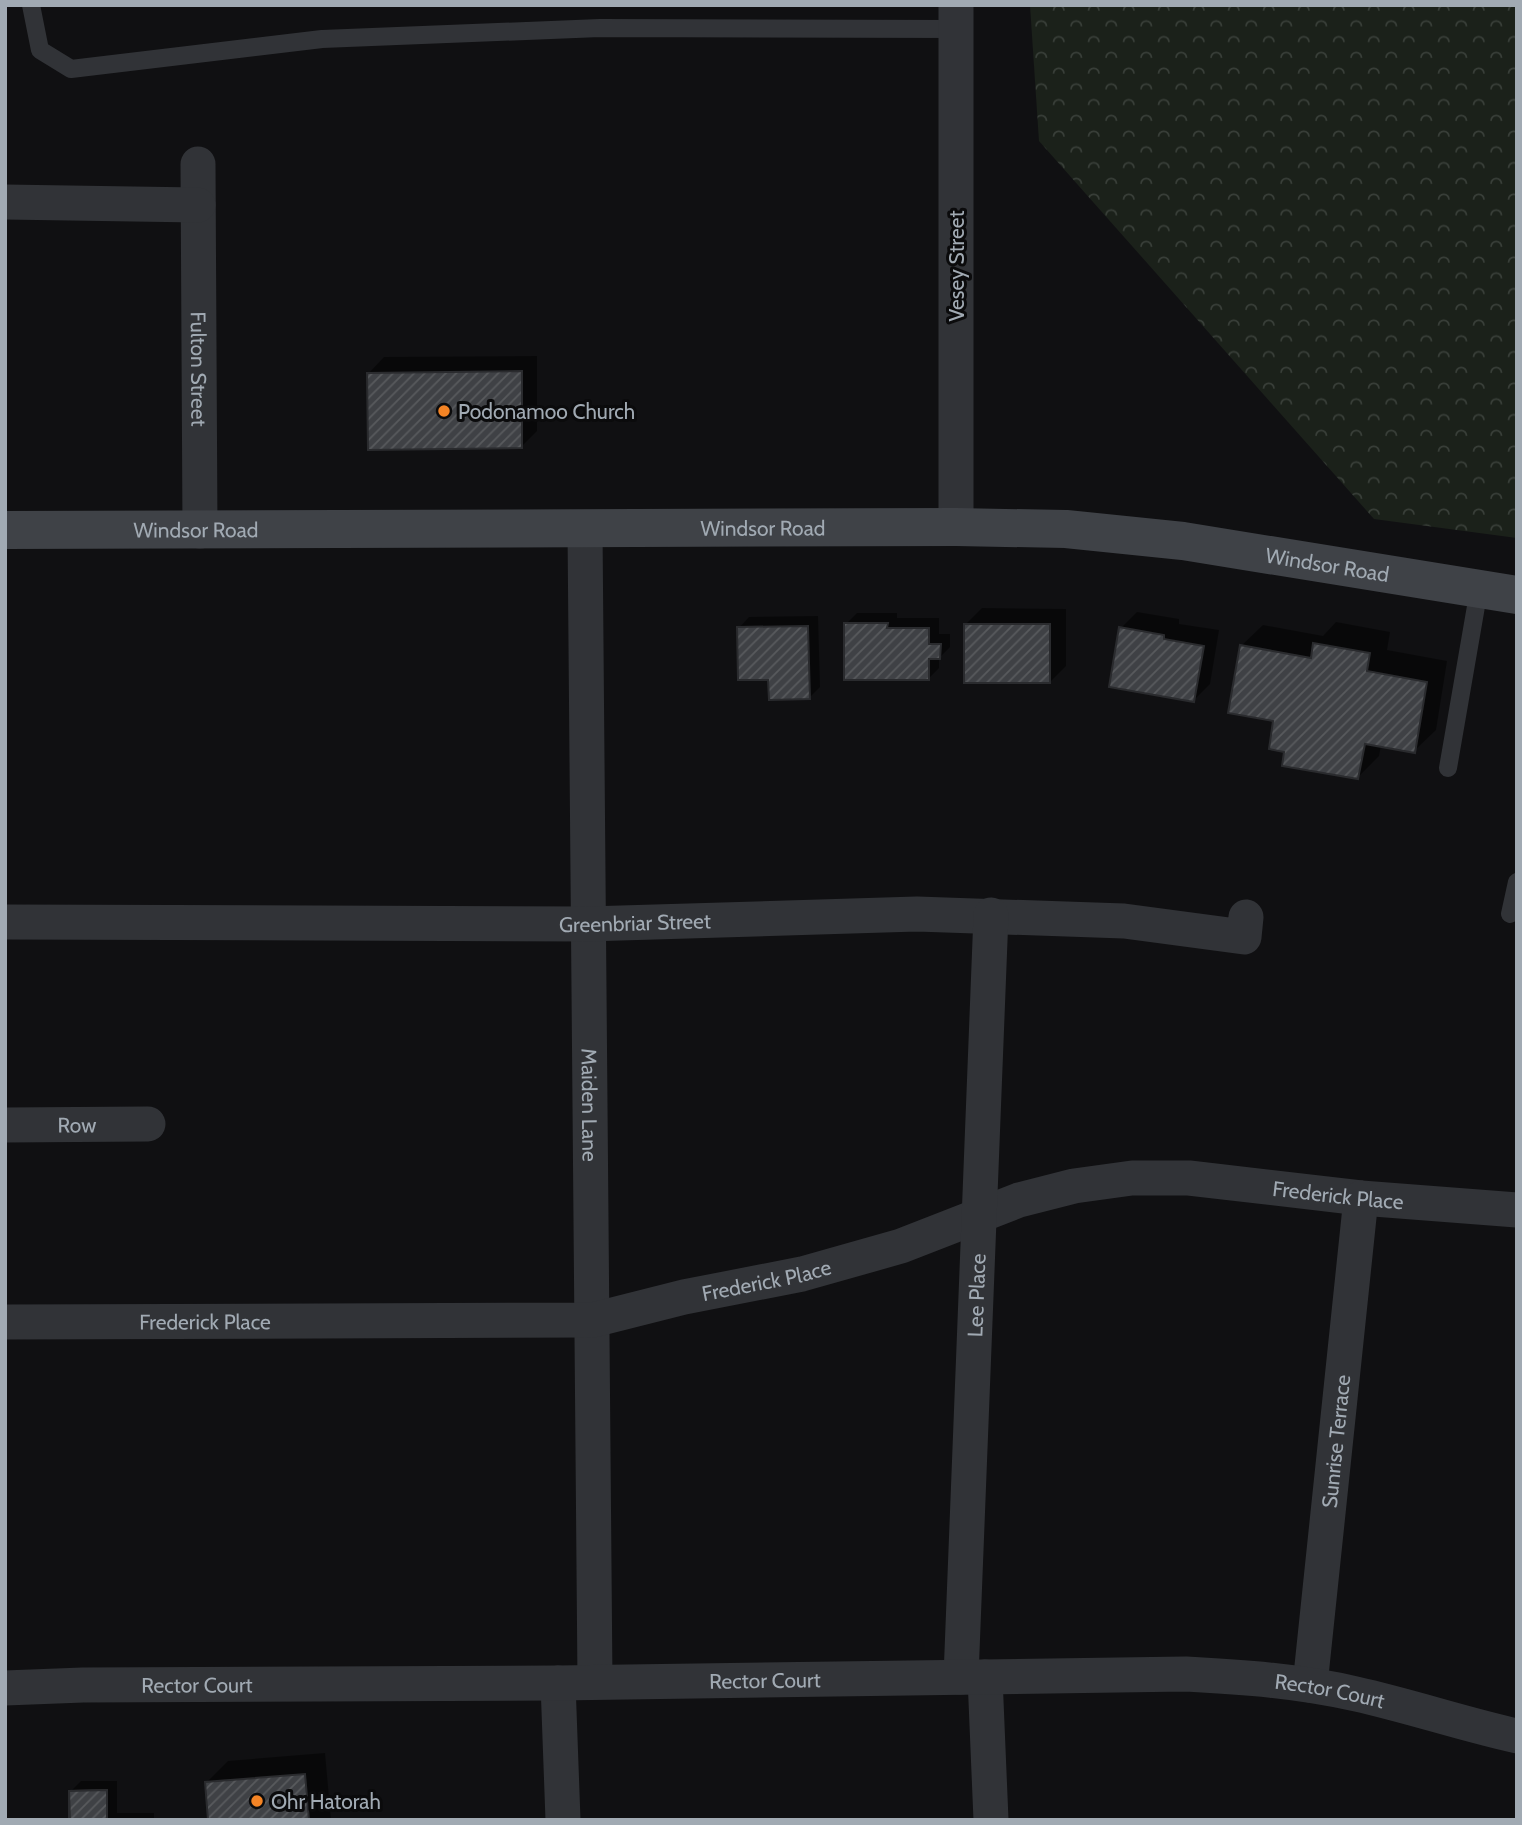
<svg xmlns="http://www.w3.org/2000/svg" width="1522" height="1825" viewBox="0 0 1522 1825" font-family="Cabin,sans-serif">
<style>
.forest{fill:url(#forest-crowns)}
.shadow{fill:#0007}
.building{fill:url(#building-hatch);stroke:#2a2b2e;stroke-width:2}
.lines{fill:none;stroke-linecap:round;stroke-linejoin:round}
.lane{stroke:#313337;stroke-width:18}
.street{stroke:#313337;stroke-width:35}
.secondary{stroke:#3f4247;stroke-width:38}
.poi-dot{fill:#f48425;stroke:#0b0b0c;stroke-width:2.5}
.labels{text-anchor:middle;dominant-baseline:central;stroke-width:6;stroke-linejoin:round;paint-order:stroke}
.street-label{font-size:21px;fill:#a1aab3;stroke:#0b0b0c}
.poi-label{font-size:21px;fill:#a1aab3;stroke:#0b0b0c;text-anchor:start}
</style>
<defs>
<pattern id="forest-crowns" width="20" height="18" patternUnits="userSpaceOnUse" patternTransform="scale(1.75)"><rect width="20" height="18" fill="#1b211a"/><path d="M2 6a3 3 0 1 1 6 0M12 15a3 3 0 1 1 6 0" fill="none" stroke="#393f39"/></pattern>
<pattern id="building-hatch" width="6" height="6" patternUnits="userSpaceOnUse" patternTransform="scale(1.75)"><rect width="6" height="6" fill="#3f4145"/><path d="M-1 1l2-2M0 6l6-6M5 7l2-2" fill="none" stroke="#585a5d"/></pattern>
</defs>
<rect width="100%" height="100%" fill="#101012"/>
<path class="forest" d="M 1030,5 L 1517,5 L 1517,538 L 1374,519 L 1039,141 Z"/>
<g class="shadow">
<path d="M 537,356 L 537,431 L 521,447 L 368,374 L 384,357 Z"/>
<path d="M 982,608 L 1066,609 L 1066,666 L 1050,682 L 966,624 Z"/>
<path d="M 1137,612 L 1179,619 L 1179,624 L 1219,630 L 1210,684 L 1194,700 L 1121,628 Z"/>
<path d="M 857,613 L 897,613 L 897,618 L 939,618 L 939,634 L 950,634 L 950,647 L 939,658 L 939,668 L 928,679 L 846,624 Z"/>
<path d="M 818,616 L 820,687 L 809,698 L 770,678 L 739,628 L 749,617 Z"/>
<path d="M 1336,622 L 1390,632 L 1387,650 L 1447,661 L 1436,730 L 1414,751 L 1381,745 L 1379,756 L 1358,777 L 1275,719 L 1241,646 L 1263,625 L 1323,636 Z"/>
<path d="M 325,1753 L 331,1820 L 209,1820 L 206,1783 L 228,1761 Z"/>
<path d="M 81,1781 L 117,1781 L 117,1813 L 154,1813 L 154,1820 L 71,1820 L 70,1792 Z"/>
</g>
<g class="building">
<path d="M 522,371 L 522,448 L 368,450 L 367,373 Z"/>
<path d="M 844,623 L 888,623 L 887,628 L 929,628 L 929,644 L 941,644 L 940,659 L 929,659 L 929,680 L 844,680 Z"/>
<rect x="964" y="624" width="86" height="59"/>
<path d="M 808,626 L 810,699 L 769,700 L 768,680 L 738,680 L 737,627 Z"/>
<path d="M 1119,627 L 1164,635 L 1164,639 L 1204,646 L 1194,702 L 1109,687 Z"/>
<path d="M 1313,643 L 1370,653 L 1367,671 L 1427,682 L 1415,753 L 1365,744 L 1358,779 L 1282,766 L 1284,752 L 1269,749 L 1273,721 L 1228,713 L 1240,645 L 1311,658 Z"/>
<path d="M 305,1774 L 309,1820 L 208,1820 L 205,1782 Z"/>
<path d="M 107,1790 L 107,1820 L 69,1820 L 69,1791 Z"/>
<path d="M 107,1790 L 107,1820 L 70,1820 L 69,1791 Z"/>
</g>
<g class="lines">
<g class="lane">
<path d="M 31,5 L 40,50 L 71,69 L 322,39 L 600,28 L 956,29"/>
<path d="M 1448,768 L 1479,589"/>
<path d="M 1510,914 L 1517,882"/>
</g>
<g class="street">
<path id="s1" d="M 198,164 L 200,531"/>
<path d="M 5,202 L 198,205"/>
<path d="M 956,527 L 956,5"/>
<path id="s2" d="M 585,529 L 595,1682"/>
<path id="s3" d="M 5,922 L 587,924 L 917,914 L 1124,921 L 1244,937 L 1246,917"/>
<path id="s4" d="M 5,1125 L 148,1124"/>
<path id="s5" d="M 5,1322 L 593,1320 L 684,1297 L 802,1274 L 901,1246 L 1019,1200 L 1074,1186 L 1132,1178 L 1189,1178 L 1361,1198 L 1517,1210"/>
<path id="s6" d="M 961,1677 L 991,915"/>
<path d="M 985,1677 L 991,1820"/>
<path d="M 558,1683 L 563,1820"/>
<path id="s7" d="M 1310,1685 L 1361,1198"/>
<path id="s8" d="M 5,1688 L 83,1685 L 558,1683 L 1186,1674 C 1243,1677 1300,1681 1356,1694 C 1410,1706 1463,1724 1517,1736"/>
</g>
<path class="secondary" id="s9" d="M 5,530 L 956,527 L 1066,529 L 1183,541 L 1517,595"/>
</g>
<g class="poi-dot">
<circle cx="444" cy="411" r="7"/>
<circle cx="257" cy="1801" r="7"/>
</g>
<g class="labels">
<g class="street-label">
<text transform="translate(956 266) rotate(-90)">Vesey Street</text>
<text stroke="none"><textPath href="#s1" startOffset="205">Fulton Street</textPath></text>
<text stroke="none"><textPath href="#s9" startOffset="758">Windsor Road</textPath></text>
<text stroke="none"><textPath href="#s9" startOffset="191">Windsor Road</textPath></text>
<text stroke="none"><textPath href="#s9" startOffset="1325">Windsor Road</textPath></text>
<text stroke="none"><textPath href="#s3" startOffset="630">Greenbriar Street</textPath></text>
<text stroke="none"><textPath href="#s2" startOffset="576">Maiden Lane</textPath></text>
<text stroke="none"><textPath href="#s4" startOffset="72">Row</textPath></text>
<text stroke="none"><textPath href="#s5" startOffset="1354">Frederick Place</textPath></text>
<text stroke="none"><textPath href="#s5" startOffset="766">Frederick Place</textPath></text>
<text stroke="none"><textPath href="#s6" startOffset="382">Lee Place</textPath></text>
<text stroke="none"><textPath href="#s5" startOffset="200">Frederick Place</textPath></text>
<text stroke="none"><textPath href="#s7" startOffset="245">Sunrise Terrace</textPath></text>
<text stroke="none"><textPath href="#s8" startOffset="760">Rector Court</textPath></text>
<text stroke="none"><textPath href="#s8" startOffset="192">Rector Court</textPath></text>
<text stroke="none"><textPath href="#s8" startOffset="1326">Rector Court</textPath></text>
</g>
<g class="poi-label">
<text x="458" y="411">Podonamoo Church</text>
<text x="271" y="1801">Ohr Hatorah</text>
</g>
</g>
<rect width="1522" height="1825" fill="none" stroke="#a1aab3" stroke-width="14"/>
</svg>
